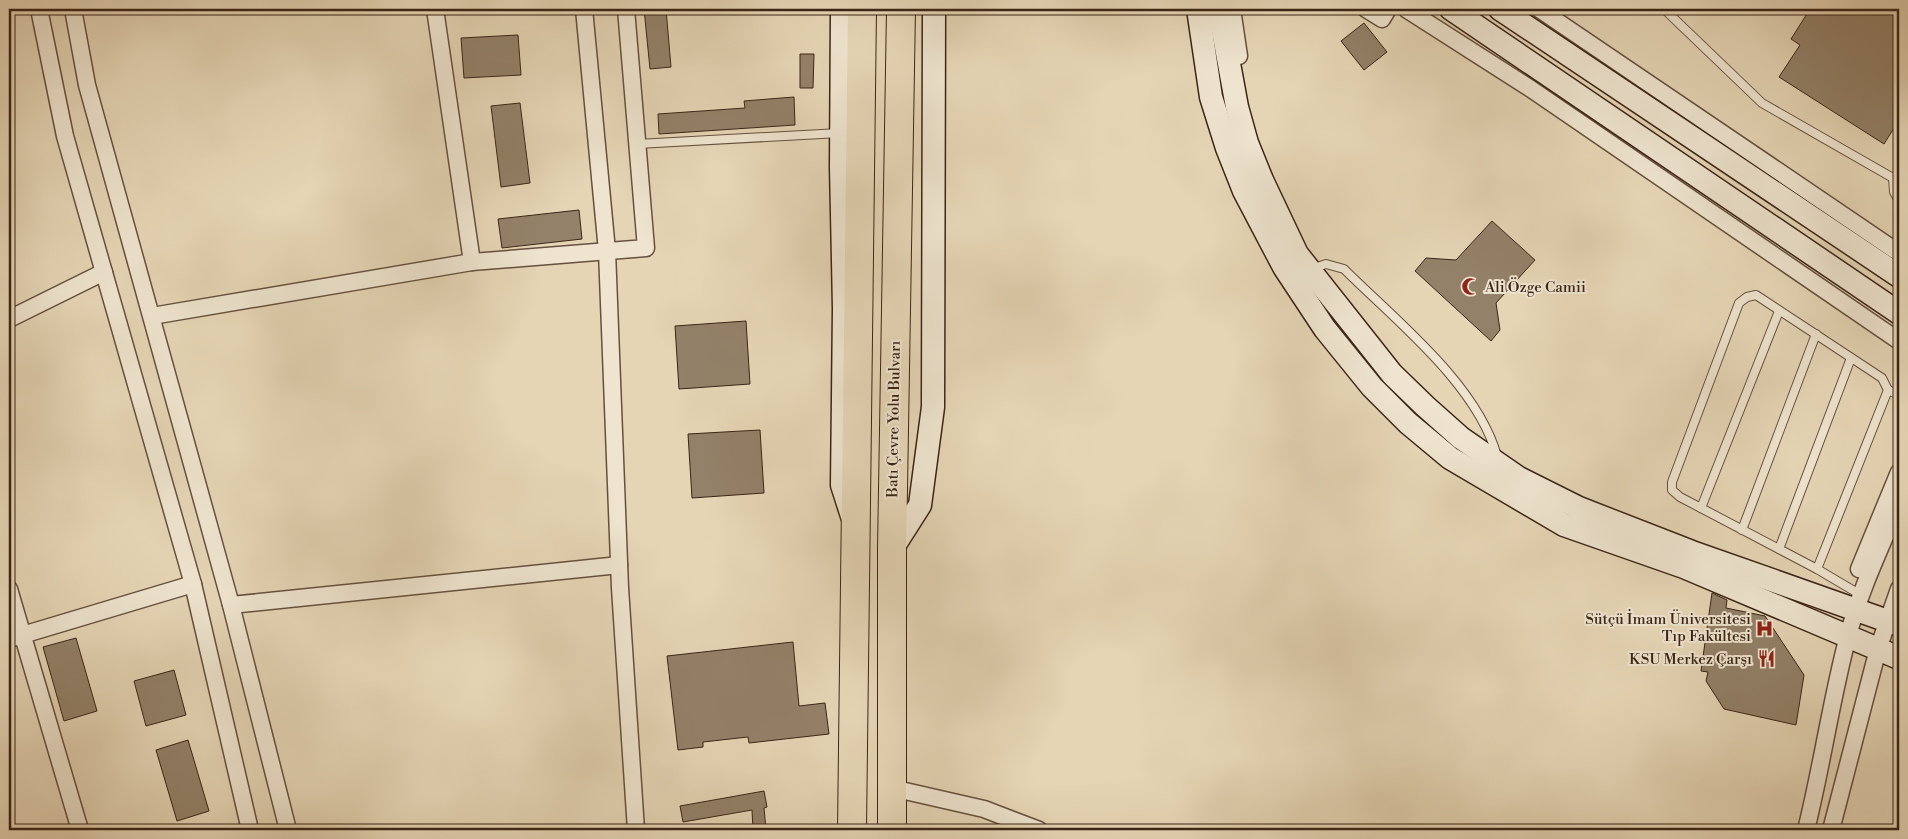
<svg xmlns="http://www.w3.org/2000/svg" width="1908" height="839" viewBox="0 0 1908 839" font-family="'Libre Bodoni',serif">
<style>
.building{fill:#938169;stroke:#3b2517}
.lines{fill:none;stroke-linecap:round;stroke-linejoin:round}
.lane-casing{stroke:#66513e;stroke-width:10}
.street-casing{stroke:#66513e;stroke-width:19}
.secondary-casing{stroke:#3b2517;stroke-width:25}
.highway-casing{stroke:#3b2517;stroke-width:30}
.lane{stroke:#eee4cf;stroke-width:8}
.street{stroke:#eee4cf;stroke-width:16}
.secondary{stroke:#eee4cf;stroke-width:22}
.highway{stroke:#e5d5b5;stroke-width:28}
.labels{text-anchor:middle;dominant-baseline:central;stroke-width:4;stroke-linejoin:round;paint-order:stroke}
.poi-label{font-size:15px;fill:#3b2517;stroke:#eee4cf;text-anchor:end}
.street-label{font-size:15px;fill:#3b2517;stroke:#eee4cf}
</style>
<rect width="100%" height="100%" fill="#e5d5b5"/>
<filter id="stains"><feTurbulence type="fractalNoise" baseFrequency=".004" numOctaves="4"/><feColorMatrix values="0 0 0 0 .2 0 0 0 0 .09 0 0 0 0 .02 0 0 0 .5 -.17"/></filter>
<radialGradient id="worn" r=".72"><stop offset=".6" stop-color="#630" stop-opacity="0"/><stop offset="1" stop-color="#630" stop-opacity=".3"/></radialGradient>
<g class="building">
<path d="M 644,9 L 666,9 L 671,67 L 650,69 Z"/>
<path d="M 1810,9 L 1899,9 L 1899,120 L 1884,144 L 1779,77 L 1800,45 L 1791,39 Z"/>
<path d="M 1364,23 L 1387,52 L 1364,70 L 1341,41 Z"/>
<path d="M 518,35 L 521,75 L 464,78 L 461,38 Z"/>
<path d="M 800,54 L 814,54 L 813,88 L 800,88 Z"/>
<path d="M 794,97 L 795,125 L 659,134 L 658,114 L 745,108 L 744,101 Z"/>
<path d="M 520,103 L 530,183 L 501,187 L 491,106 Z"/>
<path d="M 579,210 L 582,239 L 502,248 L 498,219 Z"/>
<path d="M 1492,221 L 1535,260 L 1496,303 L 1500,330 L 1491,341 L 1415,271 L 1426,258 L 1456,260 Z"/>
<path d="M 746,321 L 750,384 L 679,389 L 675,326 Z"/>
<path d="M 760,430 L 764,493 L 692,498 L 688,434 Z"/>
<path d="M 1712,593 L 1727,600 L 1726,608 L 1765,616 L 1804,675 L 1796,725 L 1724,709 L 1706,681 L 1708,672 L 1701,671 Z"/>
<path d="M 76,638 L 97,711 L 64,721 L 43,647 Z"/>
<path d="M 793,642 L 799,706 L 825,703 L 829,734 L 749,743 L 748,737 L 703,742 L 703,747 L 678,750 L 667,656 Z"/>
<path d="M 174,670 L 186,715 L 146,726 L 134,681 Z"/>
<path d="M 188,740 L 209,811 L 177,821 L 156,750 Z"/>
<path d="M 764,791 L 767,807 L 764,808 L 766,830 L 753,830 L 752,810 L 683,822 L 680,806 Z"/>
</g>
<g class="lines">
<defs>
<g id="lane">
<path d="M 1664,9 L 1762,103 L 1893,178 L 1894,192 L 1899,201"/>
<path d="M 637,144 L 840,133"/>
<path d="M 1311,269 L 1326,264 L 1344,269 C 1396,321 1477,384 1497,456"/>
<path d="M 1701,508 L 1779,311"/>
<path d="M 1742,530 L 1816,334"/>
<path d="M 1779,549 L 1851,358"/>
<path d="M 1817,569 L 1680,497 L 1672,490 L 1672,482 L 1739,303 L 1747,297 L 1756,295 L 1882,378 L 1888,390"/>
<path d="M 1861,595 L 1817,569 L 1888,390 L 1899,395"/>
</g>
<g id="street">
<path d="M 39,9 L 65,136 L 193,584 L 250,830"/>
<path d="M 73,9 L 87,85 L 231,605 L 288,830"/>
<path d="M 435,9 L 472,262"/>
<path d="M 584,9 L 607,251 L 620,588 L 636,830"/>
<path d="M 1232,9 L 1239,56"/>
<path d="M 1366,9 L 1382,19 L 1388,9"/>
<path d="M 1406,9 L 1531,89 L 1899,341"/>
<path d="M 1539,9 L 1899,253"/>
<path d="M 152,316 L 472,262 L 646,248 L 626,9"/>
<path d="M 9,319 L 104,272"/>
<path d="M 1859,569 L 1899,472"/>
<path d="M 9,589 L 80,830"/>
<path d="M 231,605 L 619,565"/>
<path d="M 9,639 L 193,584"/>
<path d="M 892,788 L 984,809 L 1039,830"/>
<path d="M 1806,830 C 1822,766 1831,700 1848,636 C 1860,590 1881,547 1899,504"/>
<path d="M 1831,830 L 1878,649 L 1899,589"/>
</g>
<g id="secondary">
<path d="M 842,9 L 841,167 L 844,308 L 842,485 L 852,516"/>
<path d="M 1198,9 L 1211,97 L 1227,148 L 1244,191 L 1284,267 L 1325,329 L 1372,387 L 1408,423 L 1450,458 L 1564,525 L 1684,567 L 1899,658"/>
<path d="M 1219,9 L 1237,107 L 1247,143 L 1262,180 L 1297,254 L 1392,374 L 1425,406 L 1461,438 L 1519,478 L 1579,508 L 1692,552 L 1899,625"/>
<path d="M 1451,9 L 1899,313"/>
<path d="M 1500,9 L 1899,276"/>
<path d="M 892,549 L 920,505 L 933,407 L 934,9"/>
</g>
<g id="highway">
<path d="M 852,830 L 862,9"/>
<path d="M 892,830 L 892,549 L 901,9"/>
</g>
</defs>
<use href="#lane" class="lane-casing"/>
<use href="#street" class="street-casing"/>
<use href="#secondary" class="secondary-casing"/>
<use href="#highway" class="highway-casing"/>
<use href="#lane" class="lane"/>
<use href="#street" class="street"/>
<use href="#secondary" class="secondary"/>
<use href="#highway" class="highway"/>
</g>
<defs>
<symbol id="mosque-bare" viewBox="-9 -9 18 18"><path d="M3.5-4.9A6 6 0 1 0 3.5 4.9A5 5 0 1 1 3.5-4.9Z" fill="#8f2418" stroke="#eee4cf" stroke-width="2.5" paint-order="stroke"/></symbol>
<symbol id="hospital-bare" viewBox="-9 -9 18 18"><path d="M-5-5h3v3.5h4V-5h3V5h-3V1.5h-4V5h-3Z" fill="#8f2418" stroke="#eee4cf" stroke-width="2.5" paint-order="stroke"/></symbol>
<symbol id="restaurant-bare" viewBox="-9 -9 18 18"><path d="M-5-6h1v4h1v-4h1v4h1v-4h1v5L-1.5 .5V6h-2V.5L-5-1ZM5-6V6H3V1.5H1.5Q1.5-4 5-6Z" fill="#8f2418" stroke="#eee4cf" stroke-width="2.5" paint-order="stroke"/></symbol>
</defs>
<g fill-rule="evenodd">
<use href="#mosque-bare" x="1458" y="274" width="25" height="25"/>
<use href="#hospital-bare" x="1752" y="616" width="25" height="25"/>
<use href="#restaurant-bare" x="1754" y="646" width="25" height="25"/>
</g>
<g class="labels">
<g class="poi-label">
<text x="1485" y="287" text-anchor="start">Ali Özge Camii</text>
<text x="1751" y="619">Sütçü İmam Üniversitesi<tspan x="1751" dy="17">Tıp Fakültesi</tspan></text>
<text x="1752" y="659">KSU Merkez Çarşı</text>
</g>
<g class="street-label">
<text transform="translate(894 419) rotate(-89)">Batı Çevre Yolu Bulvarı</text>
</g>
</g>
<rect width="1908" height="839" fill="none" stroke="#e5d5b5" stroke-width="30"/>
<rect x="10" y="10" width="1888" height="819" fill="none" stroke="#3b2517" stroke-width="2.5"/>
<rect x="15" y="15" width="1878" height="809" fill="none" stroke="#3b2517"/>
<rect width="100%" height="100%" filter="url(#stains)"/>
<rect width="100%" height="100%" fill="url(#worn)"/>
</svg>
